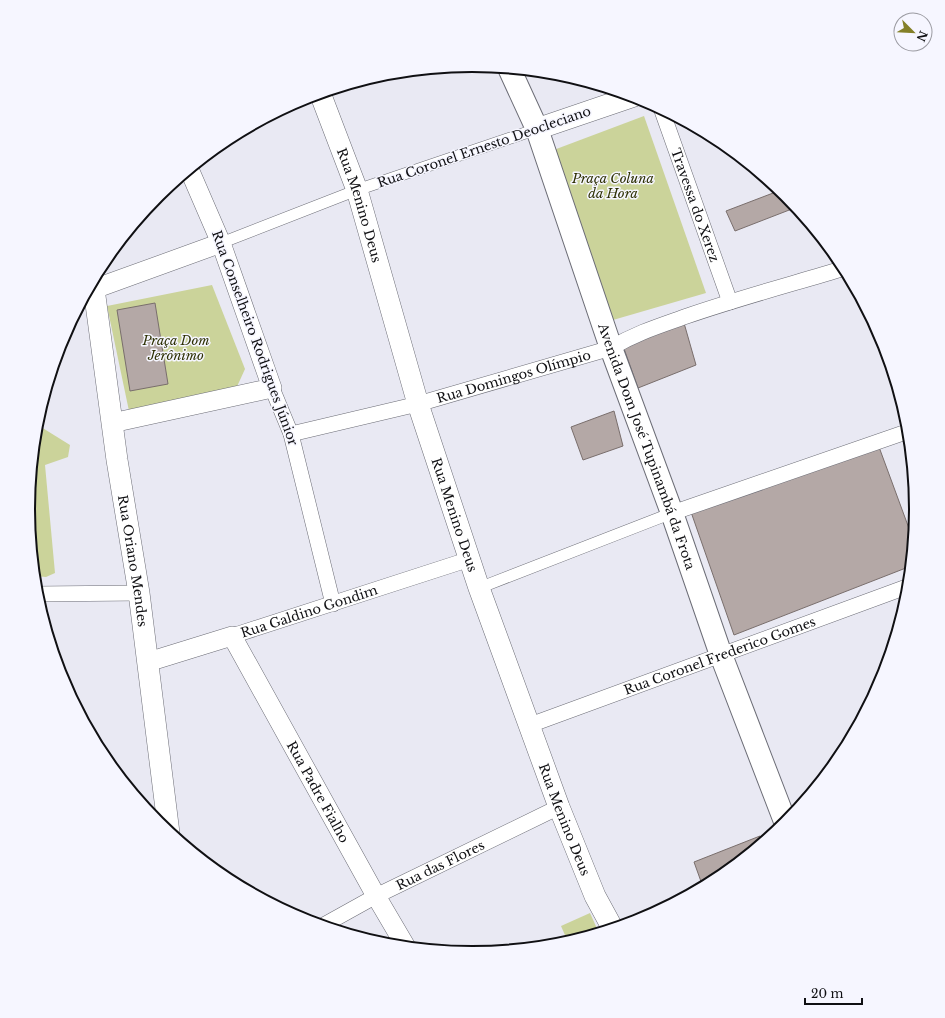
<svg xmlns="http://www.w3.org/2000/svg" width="945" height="1018" viewBox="0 0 945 1018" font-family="'Libre Baskerville',serif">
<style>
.green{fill:#cbd39a}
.building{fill:#b4a8a6;stroke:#796e6c}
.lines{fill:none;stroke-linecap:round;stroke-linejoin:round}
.pedestrian-casing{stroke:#6c6d76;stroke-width:12}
.minor-casing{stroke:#6c6d76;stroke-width:16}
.tertiary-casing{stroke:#6c6d76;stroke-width:20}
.secondary-casing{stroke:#6c6d76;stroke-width:22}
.primary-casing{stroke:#6c6d76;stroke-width:24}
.pedestrian{stroke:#fff;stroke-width:11}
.minor{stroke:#fff;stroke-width:15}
.tertiary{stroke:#fff;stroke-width:19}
.secondary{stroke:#fff;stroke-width:21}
.primary{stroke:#fff;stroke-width:22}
.labels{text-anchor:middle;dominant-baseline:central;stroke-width:3;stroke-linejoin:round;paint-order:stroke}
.street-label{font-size:13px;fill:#101013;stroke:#f6f6ff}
.park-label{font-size:13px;font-style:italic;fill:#2d3003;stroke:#f6f6ff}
.rim{fill:none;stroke:#101013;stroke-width:2}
</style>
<rect width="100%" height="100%" fill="#e9e9f3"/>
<g class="green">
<path d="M 644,116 L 706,293 L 613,320 L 543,154 Z"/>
<path d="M 212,285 L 245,369 L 235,391 L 129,411 L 107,306 Z"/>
<path d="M 40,411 L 41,427 L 70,445 L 68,457 L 45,465 L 55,573 L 46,577 L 35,576 L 28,509 L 37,422 Z"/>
<path d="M 590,913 L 599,933 L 568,942 L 561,926 Z"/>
</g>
<g class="building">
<path d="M 781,190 L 787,195 L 797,207 L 735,231 L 726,211 Z"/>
<path d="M 155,303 L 168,384 L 130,391 L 117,310 Z"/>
<path d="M 684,323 L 696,365 L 638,388 L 622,343 Z"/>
<path d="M 614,411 L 623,446 L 583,460 L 571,427 Z"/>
<path d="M 879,447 L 914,542 L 911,566 L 734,635 L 691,512 Z"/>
<path d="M 760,836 L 763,843 L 719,879 L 703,887 L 694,862 Z"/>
</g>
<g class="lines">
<defs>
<g id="pedestrian">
<path d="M 221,243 L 357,190 L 537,129"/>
<path d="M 479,588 L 672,513"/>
</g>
<g id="minor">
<path id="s1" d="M 661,108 L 730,302"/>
<path d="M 272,388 L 291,434 L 333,604"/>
<path id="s2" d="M 291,434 L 418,404 L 611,348 C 636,333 659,326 687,316 C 739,298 792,284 845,268"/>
<path d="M 672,513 L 909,431"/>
<path d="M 36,594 L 139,593"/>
<path id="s3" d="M 232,636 L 470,559"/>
<path id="s4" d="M 530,725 L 909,586"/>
<path id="s5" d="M 322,926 L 376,896 L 559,807"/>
</g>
<g id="tertiary">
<path d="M 94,289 L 221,243"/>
<path d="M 112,423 L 272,388 L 221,243 L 189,169"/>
<path id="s6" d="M 148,662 L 232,636 L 376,896 L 406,947"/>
</g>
<g id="secondary">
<path id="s7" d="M 320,93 L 357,190 L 418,404 L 479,588 L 559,807 L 595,896 L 613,929"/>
<path d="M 537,129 L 634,96"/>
<path id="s8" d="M 92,283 L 94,289 L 117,460 L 139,593 L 169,833"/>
</g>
<g id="primary">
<path id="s9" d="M 509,68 L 537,129 L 611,348 L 672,513 L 721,655 L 786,824"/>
</g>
</defs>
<use href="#pedestrian" class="pedestrian-casing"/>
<use href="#minor" class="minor-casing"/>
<use href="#tertiary" class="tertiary-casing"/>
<use href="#secondary" class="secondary-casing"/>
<use href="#primary" class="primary-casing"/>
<use href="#pedestrian" class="pedestrian"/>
<use href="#minor" class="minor"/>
<use href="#tertiary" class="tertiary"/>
<use href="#secondary" class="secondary"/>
<use href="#primary" class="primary"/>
</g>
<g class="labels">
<g class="street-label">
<text transform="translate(484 147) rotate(-19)">Rua Coronel Ernesto Deocleciano</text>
<text stroke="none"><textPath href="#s1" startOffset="103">Travessa do Xerez</textPath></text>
<text stroke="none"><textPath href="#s7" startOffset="119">Rua Menino Deus</textPath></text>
<text transform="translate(255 338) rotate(70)">Rua Conselheiro Rodrigues Júnior</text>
<text stroke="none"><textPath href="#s2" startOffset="230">Rua Domingos Olímpio</textPath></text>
<text stroke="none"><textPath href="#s9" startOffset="403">Avenida Dom José Tupinambá da Frota</textPath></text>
<text stroke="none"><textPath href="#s7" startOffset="443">Rua Menino Deus</textPath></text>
<text stroke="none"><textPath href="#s8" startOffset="281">Rua Oriano Mendes</textPath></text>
<text stroke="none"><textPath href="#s3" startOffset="81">Rua Galdino Gondim</textPath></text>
<text stroke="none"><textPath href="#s4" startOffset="202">Rua Coronel Frederico Gomes</textPath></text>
<text stroke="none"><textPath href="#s6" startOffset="266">Rua Padre Fialho</textPath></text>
<text stroke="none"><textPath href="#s7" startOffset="767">Rua Menino Deus</textPath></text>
<text stroke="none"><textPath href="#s5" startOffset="133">Rua das Flores</textPath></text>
</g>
<g class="park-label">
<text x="613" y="178">Praça Coluna<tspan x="613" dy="15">da Hora</tspan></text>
<text x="176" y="340">Praça Dom<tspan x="176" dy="15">Jerônimo</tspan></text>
</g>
</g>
<path d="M0 0H945V1018H0ZM35 509a437 437 0 1 1 874 0a437 437 0 1 1-874 0Z" fill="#f6f6ff" fill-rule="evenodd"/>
<path class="rim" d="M35 509a437 437 0 1 1 874 0a437 437 0 1 1-874 0Z"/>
<g transform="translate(913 32) rotate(114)"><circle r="19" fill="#f6f6ff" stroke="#9a9aa1"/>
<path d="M0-3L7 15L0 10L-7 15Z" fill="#848028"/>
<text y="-6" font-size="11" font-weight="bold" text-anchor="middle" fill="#101013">N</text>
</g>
<path d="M805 998v6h57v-6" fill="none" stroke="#101013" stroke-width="2"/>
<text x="811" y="998" font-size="12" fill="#101013" stroke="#f6f6ff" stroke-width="3" paint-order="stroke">20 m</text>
</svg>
